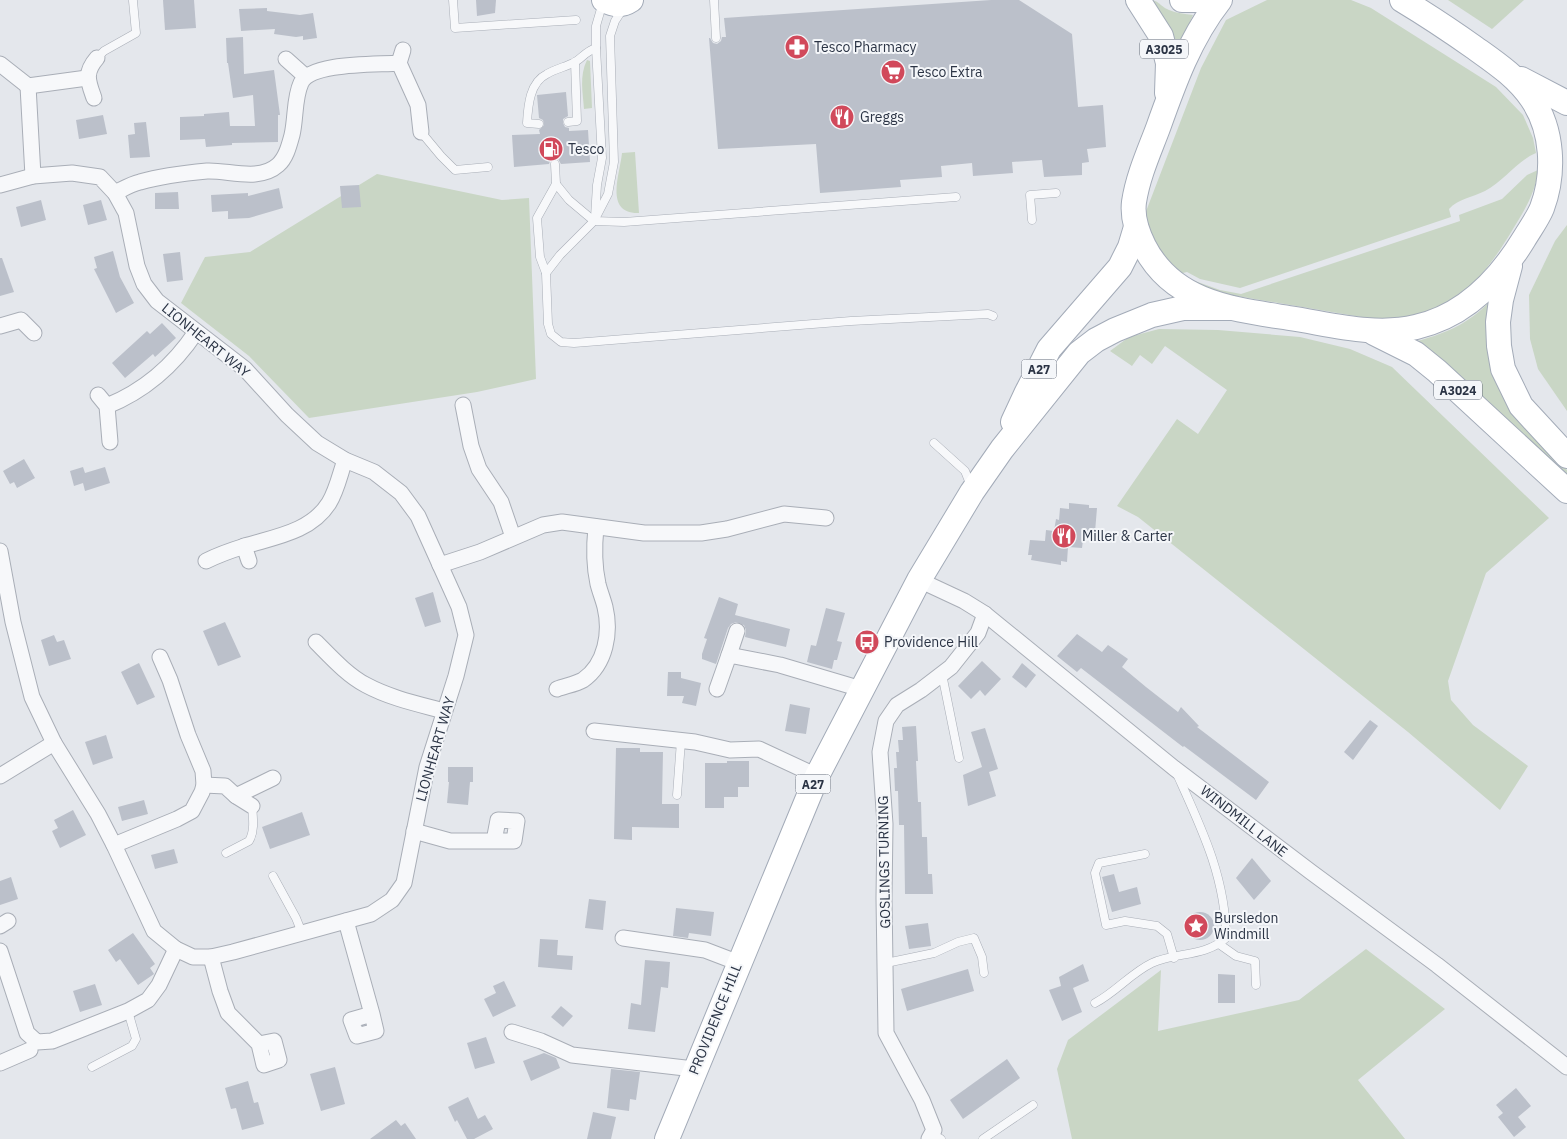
<svg xmlns="http://www.w3.org/2000/svg" width="1567" height="1139" viewBox="0 0 1567 1139" font-family="'IBM Plex Sans',sans-serif">
<style>
.green{fill:#c9d6c5}
.building{fill:#bbc0ca}
.lines{fill:none;stroke-linecap:round;stroke-linejoin:round}
.service-casing{stroke:#a9aeb7;stroke-width:9}
.minor-casing{stroke:#a9aeb7;stroke-width:17}
.primary-casing{stroke:#a3abb8;stroke-width:26}
.service{stroke:#f7f8fa;stroke-width:8}
.minor{stroke:#f7f8fa;stroke-width:15}
.primary{stroke:#fff;stroke-width:24}
.labels{text-anchor:middle;dominant-baseline:central;stroke-width:4;stroke-linejoin:round;paint-order:stroke}
.shield{fill:#f4f6f9;stroke:#676e7b;stroke-width:1}
.shield-label{font-size:12px;font-weight:bold;fill:#2b3445}
.poi-label{font-size:14px;fill:#2b3445;stroke:#f4f6f9;text-anchor:start}
.street-label{font-size:14px;fill:#2b3445;stroke:#f4f6f9}
</style>
<rect width="100%" height="100%" fill="#e4e7ec"/>
<g class="green">
<path d="M 1147,0 C 1160,0 1158,5 1169,10 C 1176,13 1185,14 1193,15 L 1179,47 L 1173,44 Z"/>
<path d="M 1267,0 L 1351,0 L 1371,8 L 1496,87 L 1523,115 L 1533,138 L 1536,153 C 1517,161 1505,180 1485,191 C 1473,197 1458,199 1449,209 L 1451,217 L 1240,288 L 1200,279 L 1187,272 L 1179,274 C 1162,258 1148,237 1145,214 L 1201,68 L 1226,20 Z"/>
<path d="M 1448,0 L 1524,0 L 1492,29 Z"/>
<path d="M 587,60 L 590,61 L 592,108 L 584,109 C 583,93 579,76 587,60 Z"/>
<path d="M 635,152 L 639,213 C 604,214 620,174 622,153 Z"/>
<path d="M 1538,170 C 1536,192 1524,211 1513,229 C 1476,291 1443,323 1367,318 L 1219,293 L 1196,285 L 1192,280 L 1220,290 L 1241,294 L 1460,221 L 1459,215 L 1502,199 L 1527,175 Z"/>
<path d="M 377,174 L 502,200 L 529,198 L 536,379 L 477,392 L 309,418 L 249,356 L 181,303 L 205,257 L 250,252 Z"/>
<path d="M 1567,225 L 1567,411 L 1538,369 L 1530,339 L 1529,295 L 1555,241 Z"/>
<path d="M 1489,302 L 1488,330 L 1517,418 L 1527,431 L 1567,470 L 1567,480 L 1413,342 C 1442,335 1469,324 1489,302 Z"/>
<path d="M 1159,329 L 1218,330 L 1300,337 L 1350,349 L 1392,367 L 1549,518 L 1486,573 L 1448,681 L 1451,700 L 1473,725 L 1528,766 L 1500,810 L 1408,732 L 1138,517 L 1117,506 L 1177,419 L 1198,434 L 1227,390 L 1165,346 L 1152,364 L 1140,355 L 1132,366 L 1110,351 L 1129,337 Z"/>
<path d="M 1366,949 L 1445,1009 L 1358,1080 L 1405,1139 L 1072,1139 L 1057,1069 L 1068,1040 L 1161,970 L 1158,1031 L 1299,1000 Z"/>
</g>
<g class="building">
<path d="M 163,0 L 194,0 L 196,28 L 165,30 Z"/>
<path d="M 476,0 L 496,0 L 495,13 L 477,16 Z"/>
<path d="M 991,0 L 1019,0 L 1072,34 L 1078,107 L 1103,105 L 1106,147 L 1087,149 L 1089,162 L 1082,163 L 1082,175 L 1044,177 L 1042,160 L 1012,162 L 1013,173 L 973,176 L 972,163 L 941,166 L 942,177 L 900,180 L 901,187 L 820,193 L 816,144 L 718,149 L 709,38 L 710,38 L 713,43 L 717,44 L 721,41 L 722,37 L 726,37 L 724,18 Z"/>
<path d="M 267,8 L 267,11 L 300,15 L 313,13 L 317,38 L 303,40 L 303,36 L 296,37 L 274,34 L 275,29 L 241,31 L 239,9 Z"/>
<path d="M 243,37 L 244,74 L 274,70 L 280,115 L 278,115 L 278,142 L 232,143 L 232,145 L 206,147 L 205,139 L 180,140 L 180,117 L 204,116 L 204,114 L 229,112 L 230,126 L 255,126 L 253,95 L 233,98 L 228,63 L 227,63 L 226,38 Z"/>
<path d="M 566,92 L 568,116 L 563,119 L 563,123 L 565,127 L 569,128 L 569,131 L 588,130 L 590,162 L 561,164 L 558,159 L 554,158 L 550,161 L 549,164 L 514,167 L 512,135 L 540,134 L 539,130 L 544,125 L 543,120 L 539,118 L 537,95 Z"/>
<path d="M 103,115 L 107,134 L 79,139 L 76,120 Z"/>
<path d="M 146,122 L 150,157 L 130,158 L 128,135 L 135,134 L 134,123 Z"/>
<path d="M 359,185 L 361,207 L 342,208 L 340,186 Z"/>
<path d="M 279,188 L 283,208 L 249,218 L 228,219 L 228,211 L 212,212 L 211,195 L 248,193 L 248,196 Z"/>
<path d="M 178,192 L 179,209 L 155,209 L 155,193 Z"/>
<path d="M 41,200 L 46,220 L 21,227 L 16,207 Z"/>
<path d="M 101,200 L 107,220 L 88,225 L 83,205 Z"/>
<path d="M 113,251 L 120,277 L 134,303 L 116,313 L 94,269 L 97,268 L 94,257 Z"/>
<path d="M 180,252 L 183,280 L 167,282 L 163,254 Z"/>
<path d="M 0,258 L 2,258 L 14,292 L 0,296 Z"/>
<path d="M 162,323 L 176,338 L 155,357 L 153,354 L 125,378 L 112,363 L 147,331 L 150,334 Z"/>
<path d="M 24,459 L 35,478 L 17,488 L 14,482 L 10,484 L 3,471 Z"/>
<path d="M 83,467 L 85,473 L 105,467 L 110,483 L 85,491 L 83,483 L 74,486 L 70,471 Z"/>
<path d="M 1069,503 L 1089,505 L 1089,508 L 1097,508 L 1095,532 L 1084,532 L 1082,548 L 1068,547 L 1067,562 L 1061,561 L 1061,565 L 1031,560 L 1032,555 L 1028,555 L 1030,540 L 1045,541 L 1046,530 L 1054,531 L 1056,519 L 1059,520 L 1060,508 L 1069,509 Z"/>
<path d="M 433,592 L 441,622 L 425,627 L 415,598 Z"/>
<path d="M 719,597 L 738,604 L 735,615 L 790,629 L 786,647 L 745,637 L 746,630 L 744,625 L 736,622 L 731,624 L 728,628 L 716,664 L 702,659 L 702,654 L 707,639 L 704,638 Z"/>
<path d="M 826,608 L 845,613 L 837,641 L 842,642 L 837,660 L 834,660 L 832,669 L 807,662 L 811,645 L 816,646 Z"/>
<path d="M 225,622 L 241,657 L 218,666 L 203,631 Z"/>
<path d="M 1077,634 L 1102,652 L 1108,645 L 1128,659 L 1122,667 L 1146,687 L 1178,712 L 1181,707 L 1199,726 L 1197,727 L 1269,782 L 1256,800 L 1184,746 L 1183,747 L 1081,668 L 1077,672 L 1057,656 Z"/>
<path d="M 54,635 L 57,642 L 64,640 L 71,659 L 49,666 L 41,640 Z"/>
<path d="M 982,661 L 1001,679 L 985,696 L 980,690 L 971,699 L 958,686 Z"/>
<path d="M 139,663 L 155,697 L 137,705 L 121,672 Z"/>
<path d="M 1022,663 L 1036,675 L 1026,688 L 1012,677 Z"/>
<path d="M 668,672 L 681,672 L 681,678 L 701,683 L 696,706 L 682,703 L 684,696 L 667,696 Z"/>
<path d="M 790,704 L 810,708 L 806,734 L 785,731 Z"/>
<path d="M 1370,720 L 1378,726 L 1353,760 L 1344,752 Z"/>
<path d="M 916,726 L 918,761 L 916,761 L 918,802 L 921,802 L 922,837 L 927,837 L 928,874 L 932,874 L 933,894 L 905,894 L 904,825 L 899,825 L 898,791 L 895,791 L 894,768 L 897,768 L 896,752 L 899,752 L 898,740 L 903,740 L 902,727 Z"/>
<path d="M 985,728 L 998,769 L 989,772 L 996,796 L 968,806 L 963,775 L 982,767 L 971,732 Z"/>
<path d="M 106,735 L 113,758 L 93,765 L 85,742 Z"/>
<path d="M 616,748 L 640,748 L 640,752 L 663,752 L 662,804 L 679,804 L 679,828 L 632,827 L 632,840 L 614,839 Z"/>
<path d="M 727,761 L 749,761 L 749,787 L 738,787 L 738,797 L 724,797 L 724,808 L 705,808 L 705,763 L 727,763 Z"/>
<path d="M 448,767 L 473,767 L 473,782 L 470,782 L 468,805 L 447,803 L 449,782 L 448,782 Z"/>
<path d="M 144,800 L 148,814 L 122,821 L 118,807 Z"/>
<path d="M 73,810 L 86,835 L 60,848 L 52,831 L 58,828 L 54,820 Z"/>
<path d="M 302,812 L 310,835 L 270,849 L 262,827 Z"/>
<path d="M 174,849 L 178,863 L 155,869 L 151,855 Z"/>
<path d="M 1252,858 L 1271,881 L 1254,900 L 1236,878 Z"/>
<path d="M 1114,874 L 1119,892 L 1137,887 L 1141,904 L 1112,912 L 1102,877 Z"/>
<path d="M 11,877 L 18,899 L 0,905 L 0,881 Z"/>
<path d="M 589,899 L 606,901 L 603,930 L 585,928 Z"/>
<path d="M 676,908 L 714,912 L 711,936 L 689,933 L 688,938 L 673,936 Z"/>
<circle cx="1200" cy="926" r="14"/>
<path d="M 928,923 L 931,946 L 909,949 L 905,926 Z"/>
<path d="M 133,933 L 155,964 L 150,968 L 154,974 L 138,985 L 120,959 L 116,962 L 108,950 Z"/>
<path d="M 540,939 L 558,940 L 557,955 L 573,956 L 572,970 L 538,967 Z"/>
<path d="M 645,960 L 670,962 L 668,988 L 661,987 L 655,1032 L 628,1029 L 631,1003 L 641,1005 Z"/>
<path d="M 1083,964 L 1089,981 L 1073,988 L 1082,1012 L 1062,1021 L 1049,990 L 1061,986 L 1059,977 Z"/>
<path d="M 968,969 L 974,991 L 907,1011 L 901,989 Z"/>
<path d="M 1218,974 L 1235,975 L 1235,1003 L 1218,1003 Z"/>
<path d="M 504,981 L 516,1006 L 493,1017 L 484,999 L 496,993 L 493,986 Z"/>
<path d="M 95,984 L 102,1005 L 80,1012 L 73,991 Z"/>
<path d="M 561,1006 L 573,1016 L 563,1027 L 551,1017 Z"/>
<path d="M 486,1037 L 495,1063 L 475,1069 L 467,1043 Z"/>
<path d="M 544,1053 L 556,1058 L 560,1068 L 531,1081 L 523,1061 Z"/>
<path d="M 1007,1059 L 1020,1078 L 963,1119 L 950,1100 Z"/>
<path d="M 335,1067 L 345,1104 L 321,1111 L 310,1074 Z"/>
<path d="M 611,1069 L 640,1072 L 636,1100 L 630,1099 L 629,1111 L 607,1108 Z"/>
<path d="M 248,1081 L 254,1103 L 258,1102 L 264,1124 L 242,1130 L 236,1108 L 231,1109 L 225,1088 Z"/>
<path d="M 1516,1088 L 1531,1106 L 1518,1117 L 1526,1127 L 1514,1137 L 1498,1117 L 1503,1113 L 1496,1105 Z"/>
<path d="M 468,1097 L 478,1119 L 485,1115 L 493,1129 L 474,1139 L 467,1139 L 457,1120 L 455,1122 L 448,1107 Z"/>
<path d="M 593,1112 L 616,1117 L 611,1139 L 587,1139 Z"/>
<path d="M 396,1120 L 401,1126 L 405,1123 L 416,1139 L 370,1139 Z"/>
</g>
<g class="lines">
<defs>
<g id="service">
<path d="M 453,0 L 455,28 L 576,20"/>
<path d="M 714,0 L 716,38"/>
<path d="M 624,7 L 615,21 L 610,36 L 614,162 L 608,194 L 594,221 L 560,255 L 546,273 L 548,324 L 551,334 L 561,342 L 574,343 L 851,321 L 988,314 L 993,316"/>
<path d="M 97,58 L 104,51 L 136,33 L 133,1"/>
<path d="M 568,122 L 577,121 L 575,62"/>
<path d="M 539,124 L 527,123 C 528,105 530,82 547,74 C 555,69 565,67 573,63 C 582,59 584,52 596,48"/>
<path d="M 421,132 L 441,156 L 455,170 L 488,167"/>
<path d="M 556,184 L 569,200 L 594,221 L 624,222 L 956,197"/>
<path d="M 595,217 L 597,185 L 602,158 L 596,48 L 596,26 L 603,2"/>
<path d="M 1032,220 L 1030,195 L 1056,193"/>
<path d="M 546,273 L 540,257 L 537,218 L 556,184 L 555,164"/>
<path d="M 934,443 L 965,471 L 971,486"/>
<path d="M 942,674 L 959,758"/>
<path d="M 677,795 L 681,741"/>
<path d="M 226,853 L 249,841 C 255,831 253,818 252,806"/>
<path d="M 1145,854 L 1099,863 L 1095,873 L 1106,925 L 1125,921 L 1157,926 L 1167,934 L 1174,958"/>
<path d="M 273,876 L 296,918 L 302,933"/>
<path d="M 1219,944 L 1236,956 L 1255,961 L 1256,985"/>
<path d="M 886,963 L 934,953 L 958,942 L 974,938 L 982,957 L 984,973"/>
<path d="M 1095,1003 C 1116,992 1131,973 1152,963 C 1176,952 1205,957 1226,938 C 1226,878 1201,827 1177,774"/>
<path d="M 92,1067 L 132,1046 L 136,1039 L 128,1011"/>
<path d="M 932,1134 L 941,1139"/>
<path d="M 983,1139 L 1033,1105"/>
</g>
<g id="minor">
<path d="M 403,50 L 399,63 L 418,105 L 421,132"/>
<path d="M 286,59 L 305,76"/>
<path d="M 0,64 L 28,86 L 87,78"/>
<path d="M 28,86 L 33,176"/>
<path d="M 94,98 C 88,81 84,73 97,58"/>
<path d="M 0,185 L 33,176 L 72,173 L 100,177 L 115,193 L 126,213 L 137,266 L 144,284 L 157,301 L 245,369 L 287,415 L 317,443 L 345,460 L 374,472 L 401,493 L 418,516 L 459,607 L 466,635 L 456,676 L 427,767 L 404,883 L 392,900 L 371,914 L 233,952 L 211,957 L 193,957 L 176,949 L 154,931 L 114,845 L 98,814 L 54,743 L 32,697 L 13,622 L 0,551"/>
<path d="M 115,193 C 123,189 131,184 140,182 C 161,176 185,173 207,171 C 229,170 259,182 278,165 C 286,158 289,146 292,135 C 296,118 294,98 301,83 C 311,62 378,65 399,63"/>
<path d="M 0,326 L 21,320 L 34,333"/>
<path d="M 98,395 L 107,406 L 110,442"/>
<path d="M 463,405 L 471,446 L 479,469 L 501,502 L 513,537"/>
<path d="M 107,406 C 144,391 174,365 196,332"/>
<path d="M 244,546 L 249,561"/>
<path d="M 206,561 C 218,555 232,550 245,546 C 274,537 311,532 329,503 C 337,490 340,474 345,460"/>
<path d="M 440,565 L 480,552 L 543,525 L 562,522 L 644,533 L 701,533 L 727,529 L 784,514 L 826,518"/>
<path d="M 919,580 L 964,601 L 985,614 L 1174,768 L 1311,872 L 1437,965 L 1567,1067"/>
<path d="M 316,642 C 331,657 347,675 366,685 C 390,698 418,704 444,711"/>
<path d="M 729,655 L 737,631"/>
<path d="M 557,689 C 565,686 576,684 583,680 C 606,664 611,632 605,607 C 603,599 600,592 598,584 C 594,566 594,546 596,527"/>
<path d="M 717,689 L 729,655 L 780,665 L 861,689"/>
<path d="M 594,731 L 695,742 L 730,750 L 759,749 L 817,776"/>
<path d="M 0,776 L 54,743"/>
<path d="M 204,785 L 225,786 L 236,796 L 273,778"/>
<path d="M 236,796 L 252,806"/>
<path d="M 414,831 L 450,841 L 514,841 L 517,821 L 498,820 L 494,841"/>
<path d="M 114,845 L 177,819 L 192,811 L 202,792 L 204,785 L 203,771 L 188,735 L 170,680 L 160,657"/>
<path d="M 346,921 L 372,1014 L 351,1020 L 357,1036 L 376,1031 L 372,1014"/>
<path d="M 0,926 L 8,921"/>
<path d="M 623,938 L 705,950 L 739,963"/>
<path d="M 0,951 L 27,1033 L 37,1042 L 52,1041 L 128,1011 L 148,1000 L 159,985 L 176,949"/>
<path d="M 211,957 L 220,991 L 228,1013 L 259,1044 L 274,1041 L 279,1060 L 264,1065 L 259,1044"/>
<path d="M 512,1032 L 541,1041 L 572,1055 L 694,1069"/>
<path d="M 0,1063 L 30,1050"/>
<path d="M 929,1139 L 934,1130 L 922,1100 L 886,1033 L 884,898 L 885,824 L 880,752 L 886,721 L 897,705 L 921,690 L 951,667 L 978,633 L 985,614"/>
</g>
<g id="primary">
<path d="M 604,0 C 613,5 622,6 631,0"/>
<path d="M 1138,0 L 1161,36 L 1168,63 L 1167,93"/>
<path d="M 1182,0 L 1213,0"/>
<path d="M 1220,0 C 1190,38 1174,83 1158,128 C 1149,152 1138,176 1134,202 C 1132,217 1137,232 1144,246 C 1173,303 1232,309 1289,318 C 1330,324 1374,337 1416,327 C 1465,316 1499,280 1524,239 C 1530,229 1538,218 1542,208 C 1555,173 1553,130 1532,99 C 1517,77 1496,63 1475,48 C 1451,31 1427,15 1402,0"/>
<path d="M 1521,79 L 1567,103"/>
<path d="M 1510,266 L 1501,300 L 1498,322 L 1499,346 L 1503,369 L 1521,406 L 1567,456"/>
<path d="M 1374,333 L 1416,354 L 1437,371 L 1567,491"/>
<path d="M 1013,422 L 1026,394 L 1049,349 L 1120,267 L 1130,247 L 1136,227"/>
<path d="M 667,1139 L 817,776 L 919,580 L 972,492 L 1002,449 L 1079,353 L 1096,340 L 1115,330 L 1152,315 L 1183,308 L 1231,308"/>
</g>
</defs>
<use href="#service" class="service-casing"/>
<use href="#minor" class="minor-casing"/>
<use href="#primary" class="primary-casing"/>
<use href="#service" class="service"/>
<use href="#minor" class="minor"/>
<use href="#primary" class="primary"/>
</g>
<defs>
<symbol id="pharmacy-disc" viewBox="-11 -11 22 22"><circle r="9.5" fill="#d1495b" stroke="#f4f6f9"/><path d="M-2-6h4v4h4v4h-4v4h-4v-4h-4v-4h4Z" fill="#fff"/></symbol>
<symbol id="supermarket-disc" viewBox="-11 -11 22 22"><circle r="9.5" fill="#d1495b" stroke="#f4f6f9"/><path d="M-6-5.5h2.5l.6 2H6L4.5 2H-2.5L-4.4-4H-6ZM-1.5 3.2a1.3 1.3 0 1 0 .1 0ZM3 3.2a1.3 1.3 0 1 0 .1 0Z" fill="#fff"/></symbol>
<symbol id="restaurant-disc" viewBox="-11 -11 22 22"><circle r="9.5" fill="#d1495b" stroke="#f4f6f9"/><path d="M-5-6h1v4h1v-4h1v4h1v-4h1v5L-1.5 .5V6h-2V.5L-5-1ZM5-6V6H3V1.5H1.5Q1.5-4 5-6Z" fill="#fff"/></symbol>
<symbol id="fuel-disc" viewBox="-11 -11 22 22"><circle r="9.5" fill="#d1495b" stroke="#f4f6f9"/><path d="M-5.5-6h7V0h2V4h1.3V-2.5L3-4.5l.8-.8L6-3V5H2.5V1h-1V6h-7ZM-4.2-4.7v3.2H.2V-4.7Z" fill="#fff"/></symbol>
<symbol id="bus-disc" viewBox="-11 -11 22 22"><circle r="9.5" fill="#d1495b" stroke="#f4f6f9"/><path d="M-5-6H5V4H4V6H2V4H-2V6H-4V4H-5ZM-3.5-4V0h7V-4ZM-3.5 1.2v1.5H-2V1.2ZM2 1.2v1.5H3.5V1.2Z" fill="#fff"/></symbol>
<symbol id="sight-disc" viewBox="-11 -11 22 22"><circle r="9.5" fill="#d1495b" stroke="#f4f6f9"/><path d="M0-6L1.8-2.2L6-1.7L2.9 1.2L3.7 5.4L0 3.3L-3.7 5.4L-2.9 1.2L-6-1.7L-1.8-2.2Z" fill="#fff"/></symbol>
</defs>
<g fill-rule="evenodd">
<use href="#pharmacy-disc" x="783" y="33" width="28" height="28"/>
<use href="#supermarket-disc" x="879" y="58" width="28" height="28"/>
<use href="#restaurant-disc" x="828" y="103" width="28" height="28"/>
<use href="#fuel-disc" x="537" y="135" width="28" height="28"/>
<use href="#restaurant-disc" x="1050" y="522" width="28" height="28"/>
<use href="#bus-disc" x="853" y="628" width="28" height="28"/>
<use href="#sight-disc" x="1182" y="912" width="28" height="28"/>
</g>
<g class="labels">
<g class="shield">
<rect x="1140" y="39.5" width="48" height="19" rx="4"/>
<rect x="1021.5" y="359.5" width="35" height="19" rx="4"/>
<rect x="1434" y="380.5" width="48" height="19" rx="4"/>
<rect x="795.5" y="774.5" width="35" height="19" rx="4"/>
</g>
<g class="shield-label">
<text x="1164" y="49">A3025</text>
<text x="1039" y="369">A27</text>
<text x="1458" y="390">A3024</text>
<text x="813" y="784">A27</text>
</g>
<g class="poi-label">
<text x="814" y="47">Tesco Pharmacy</text>
<text x="910" y="72">Tesco Extra</text>
<text x="860" y="117">Greggs</text>
<text x="568" y="149">Tesco</text>
<text x="1082" y="536">Miller &amp; Carter</text>
<text x="884" y="642">Providence Hill</text>
<text x="1214" y="918">Bursledon<tspan x="1214" dy="16">Windmill</tspan></text>
</g>
<g class="street-label">
<text transform="translate(206 340) rotate(39)">LIONHEART WAY</text>
<text transform="translate(435 749) rotate(-74)">LIONHEART WAY</text>
<text transform="translate(1244 821) rotate(38)">WINDMILL LANE</text>
<text transform="translate(884 862) rotate(-91)">GOSLINGS TURNING</text>
<text transform="translate(715 1019) rotate(-68)">PROVIDENCE HILL</text>
</g>
</g>
</svg>
